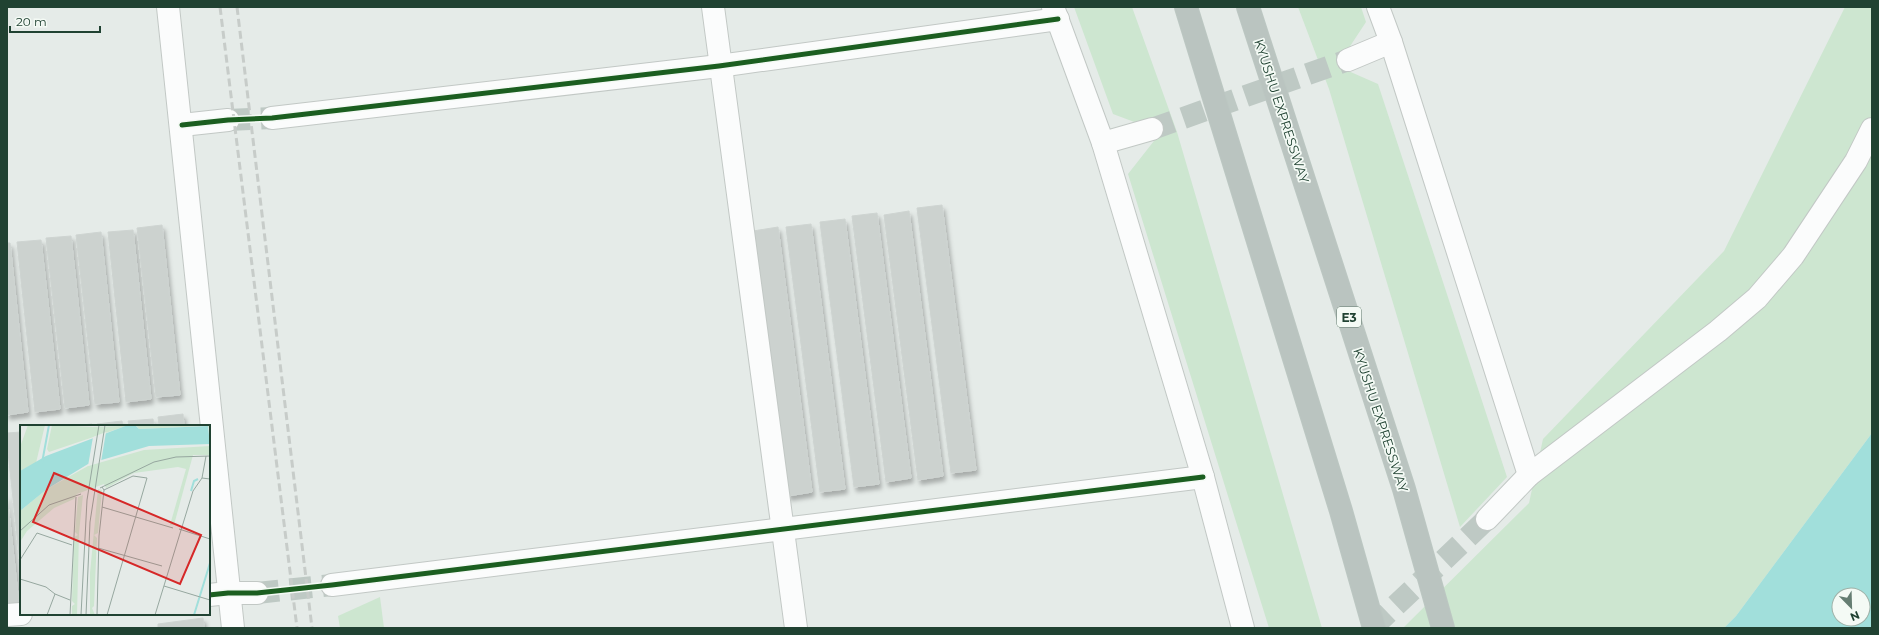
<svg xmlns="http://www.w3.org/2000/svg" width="1879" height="635" viewBox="0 0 1879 635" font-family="Montserrat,sans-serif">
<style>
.green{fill:#cde6d0}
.water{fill:#a1dfdb;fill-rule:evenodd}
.building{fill:#ccd2cf;stroke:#ced4d1;filter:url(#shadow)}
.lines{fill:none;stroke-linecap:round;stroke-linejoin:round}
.minor-tunnel{stroke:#bec9c4;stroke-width:22;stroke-dasharray:22 11;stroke-linecap:butt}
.minor-casing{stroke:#c2c8c5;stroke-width:24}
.motorway-casing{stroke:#bcc7c2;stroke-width:24}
.minor{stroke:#fbfcfc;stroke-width:22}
.motorway{stroke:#bac4c0;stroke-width:22}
.rail{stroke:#c7ccc9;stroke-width:3;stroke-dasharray:8 4;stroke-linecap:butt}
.cycleway-casing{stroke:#f4faf5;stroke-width:8}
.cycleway{stroke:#1b5e20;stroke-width:5}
.labels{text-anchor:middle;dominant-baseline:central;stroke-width:3.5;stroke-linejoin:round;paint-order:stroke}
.shield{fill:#f4faf5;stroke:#60796c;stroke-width:1}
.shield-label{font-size:12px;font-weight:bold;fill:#204232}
.street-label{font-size:13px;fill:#204232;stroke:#f4faf5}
.inset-river{fill:none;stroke:#a1dfdb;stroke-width:2}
.inset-road{fill:none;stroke:#96a79f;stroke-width:1}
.view{fill:#d62828;fill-opacity:0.15;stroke:#d62828;stroke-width:2}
.inset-edge{fill:none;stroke:#204232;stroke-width:2}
</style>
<defs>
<filter id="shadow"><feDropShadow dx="2.5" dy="4.5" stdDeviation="2" flood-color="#0004"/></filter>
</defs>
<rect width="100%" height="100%" fill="#e5ebe8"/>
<g class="green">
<path d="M 1074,7 L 1132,7 L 1177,132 L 1322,628 L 1269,628 L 1128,174 L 1161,132 L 1113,114 Z"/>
<path d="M 1298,7 L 1361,7 L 1366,22 L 1337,66 L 1378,84 L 1507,477 L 1460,527 L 1329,89 Z"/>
<path d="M 1845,7 L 1872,7 L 1872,433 L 1736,616 L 1724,628 L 1403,628 L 1529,503 L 1543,439 L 1724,251 Z"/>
<path d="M 380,597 L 384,628 L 340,628 L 338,616 Z"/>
</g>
<path class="water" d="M 1872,433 L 1872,628 L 1724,628 L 1736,616 ZM 1839,595 L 1863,595 L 1863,619 L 1839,619 Z"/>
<g class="building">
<path d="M 942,205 L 976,470 L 951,473 L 917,208 Z"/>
<path d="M 909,211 L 943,476 L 918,480 L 884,215 Z"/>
<path d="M 877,213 L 911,478 L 886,482 L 852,216 Z"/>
<path d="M 845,219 L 879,484 L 854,487 L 820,222 Z"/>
<path d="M 811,224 L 845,489 L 820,492 L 786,227 Z"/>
<path d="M 162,225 L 180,395 L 156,397 L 137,228 Z"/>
<path d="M 778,227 L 812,492 L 788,496 L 753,231 Z"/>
<path d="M 133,230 L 151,399 L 126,402 L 108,232 Z"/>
<path d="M 101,232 L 119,402 L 95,404 L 76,235 Z"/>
<path d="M 71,236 L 89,405 L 65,408 L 46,238 Z"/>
<path d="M 41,240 L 60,409 L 35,412 L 17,242 Z"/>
<path d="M 7,243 L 10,243 L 28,412 L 7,415 Z"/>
<path d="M 183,414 L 184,426 L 159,426 L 158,417 Z"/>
<path d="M 153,419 L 154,426 L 129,426 L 128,421 Z"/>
<path d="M 122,421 L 123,426 L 98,426 L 97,424 Z"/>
<path d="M 92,424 L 92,426 L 71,426 Z"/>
<path d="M 21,432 L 21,573 L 7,443 L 7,433 Z"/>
<path d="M 7,495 L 19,604 L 7,605 Z"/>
<path d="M 203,618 L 204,628 L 158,628 L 158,624 Z"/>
</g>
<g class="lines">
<g class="minor-tunnel">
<path d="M 228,120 L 272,118"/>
<path d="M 1152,129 L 1348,60"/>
<path d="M 257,593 L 332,585"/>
<path d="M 1372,628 L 1487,519"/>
</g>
<defs>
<g id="minor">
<path d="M 168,7 L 233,628"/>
<path d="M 713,7 L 796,628"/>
<path d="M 1053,7 L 1103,143 L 1203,477 L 1243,628"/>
<path d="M 1378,7 L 1391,42 L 1529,475"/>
<path d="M 1348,60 L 1391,42"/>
<path d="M 272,118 L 719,66 L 1058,19"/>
<path d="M 182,125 L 228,120"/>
<path d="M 1103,143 L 1152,129"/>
<path d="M 1487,519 L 1529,475 L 1718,331 L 1757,298 L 1793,256 L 1856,161 L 1872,129"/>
<path d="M 332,585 L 1203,477"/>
<path d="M 209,595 L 228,593 L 257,593"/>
<path d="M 7,615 L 21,614"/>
</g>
<g id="motorway">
<path d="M 1186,7 L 1341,511 L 1374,628"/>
<path d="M 1248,7 L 1404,489 L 1443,628"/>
</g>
</defs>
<use href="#minor" class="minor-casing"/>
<use href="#motorway" class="motorway-casing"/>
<use href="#minor" class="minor"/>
<use href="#motorway" class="motorway"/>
<g class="rail">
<path d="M 220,7 L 297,628"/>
<path d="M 237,7 L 312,628"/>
</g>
<defs>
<g id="cycleway">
<path d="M 182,125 L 228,120 L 272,118 L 719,66 L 1058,19"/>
<path d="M 209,595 L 228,593 L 257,593 L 332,585 L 1203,477"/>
</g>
</defs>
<use href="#cycleway" class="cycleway-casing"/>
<use href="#cycleway" class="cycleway"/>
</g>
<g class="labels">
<rect class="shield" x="1337" y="307" width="24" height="20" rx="3"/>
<g class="shield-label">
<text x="1349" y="317">E3</text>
</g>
<g class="street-label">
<text transform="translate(1282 111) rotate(72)">KYUSHU EXPRESSWAY</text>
<text transform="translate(1381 420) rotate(72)">KYUSHU EXPRESSWAY</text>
</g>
</g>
<g transform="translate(20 425)">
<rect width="190" height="190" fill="#e5ebe8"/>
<path d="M 8,0 L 25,0 L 16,38 L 0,46 L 0,22 ZM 32,0 L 73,2 L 106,1 L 29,27 L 27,24 ZM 116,0 L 190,0 L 190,3 L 184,1 L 119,4 ZM 190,21 L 190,34 L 189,30 L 173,30 L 154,100 L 150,100 L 166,44 L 158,42 L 114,48 L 86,63 L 84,59 L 57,69 L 54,74 L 34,83 L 7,106 L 0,117 L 0,86 L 27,64 L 68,41 L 124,25 ZM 78,64 L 82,65 L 78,108 L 74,110 L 77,113 L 74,181 L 72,183 L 75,190 L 70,190 L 70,148 ZM 63,70 L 59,108 L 57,190 L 52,190 L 52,181 L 55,179 L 52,176 L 54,112 L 58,110 L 55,107 L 58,72 Z" fill="#cde6d0"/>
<path d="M 108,0 L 115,0 L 119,4 L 188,1 L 190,19 L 129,21 L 68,39 L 27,64 L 0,86 L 0,46 L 26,31 Z" fill="#a1dfdb"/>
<path d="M 86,7 L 81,37 L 68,41 L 73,12 Z" fill="#e5ebe8"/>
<path class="inset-river" d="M 22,38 L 29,0M 171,66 L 174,56 L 178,54M 174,190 L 190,138"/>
<path class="inset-road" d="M 182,53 L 186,31M 80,63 L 134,37 L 156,32 L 190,31M 84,65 L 113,51 L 127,53 L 87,190M 82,82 L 153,103M 159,104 L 190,114M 0,106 L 29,80 L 61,69M 78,123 L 142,141M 0,135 L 17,108 L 52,120M 0,154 L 26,162 L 35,169 L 50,175M 144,161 L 190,175M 27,190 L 35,169M 50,190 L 56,72M 61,190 L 67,75 L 79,0M 66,190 L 70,97 L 85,0M 77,190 L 79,111 L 84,65 L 82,62M 135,190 L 173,66 L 182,53 L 190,54"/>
<path class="view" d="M 34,48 L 181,110 L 160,159 L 13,97 Z"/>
<rect width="190" height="190" class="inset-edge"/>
</g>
<rect width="1879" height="635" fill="none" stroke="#204232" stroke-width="16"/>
<g transform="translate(1851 607) rotate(157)"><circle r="19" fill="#f4faf5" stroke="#9fb0a7"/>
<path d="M0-3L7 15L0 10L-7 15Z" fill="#657d72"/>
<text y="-6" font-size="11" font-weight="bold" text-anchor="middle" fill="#204232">N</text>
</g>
<path d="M10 26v6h90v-6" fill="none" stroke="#204232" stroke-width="2"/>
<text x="16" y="26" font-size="12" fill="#204232" stroke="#f4faf5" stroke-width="3" paint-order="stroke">20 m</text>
</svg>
